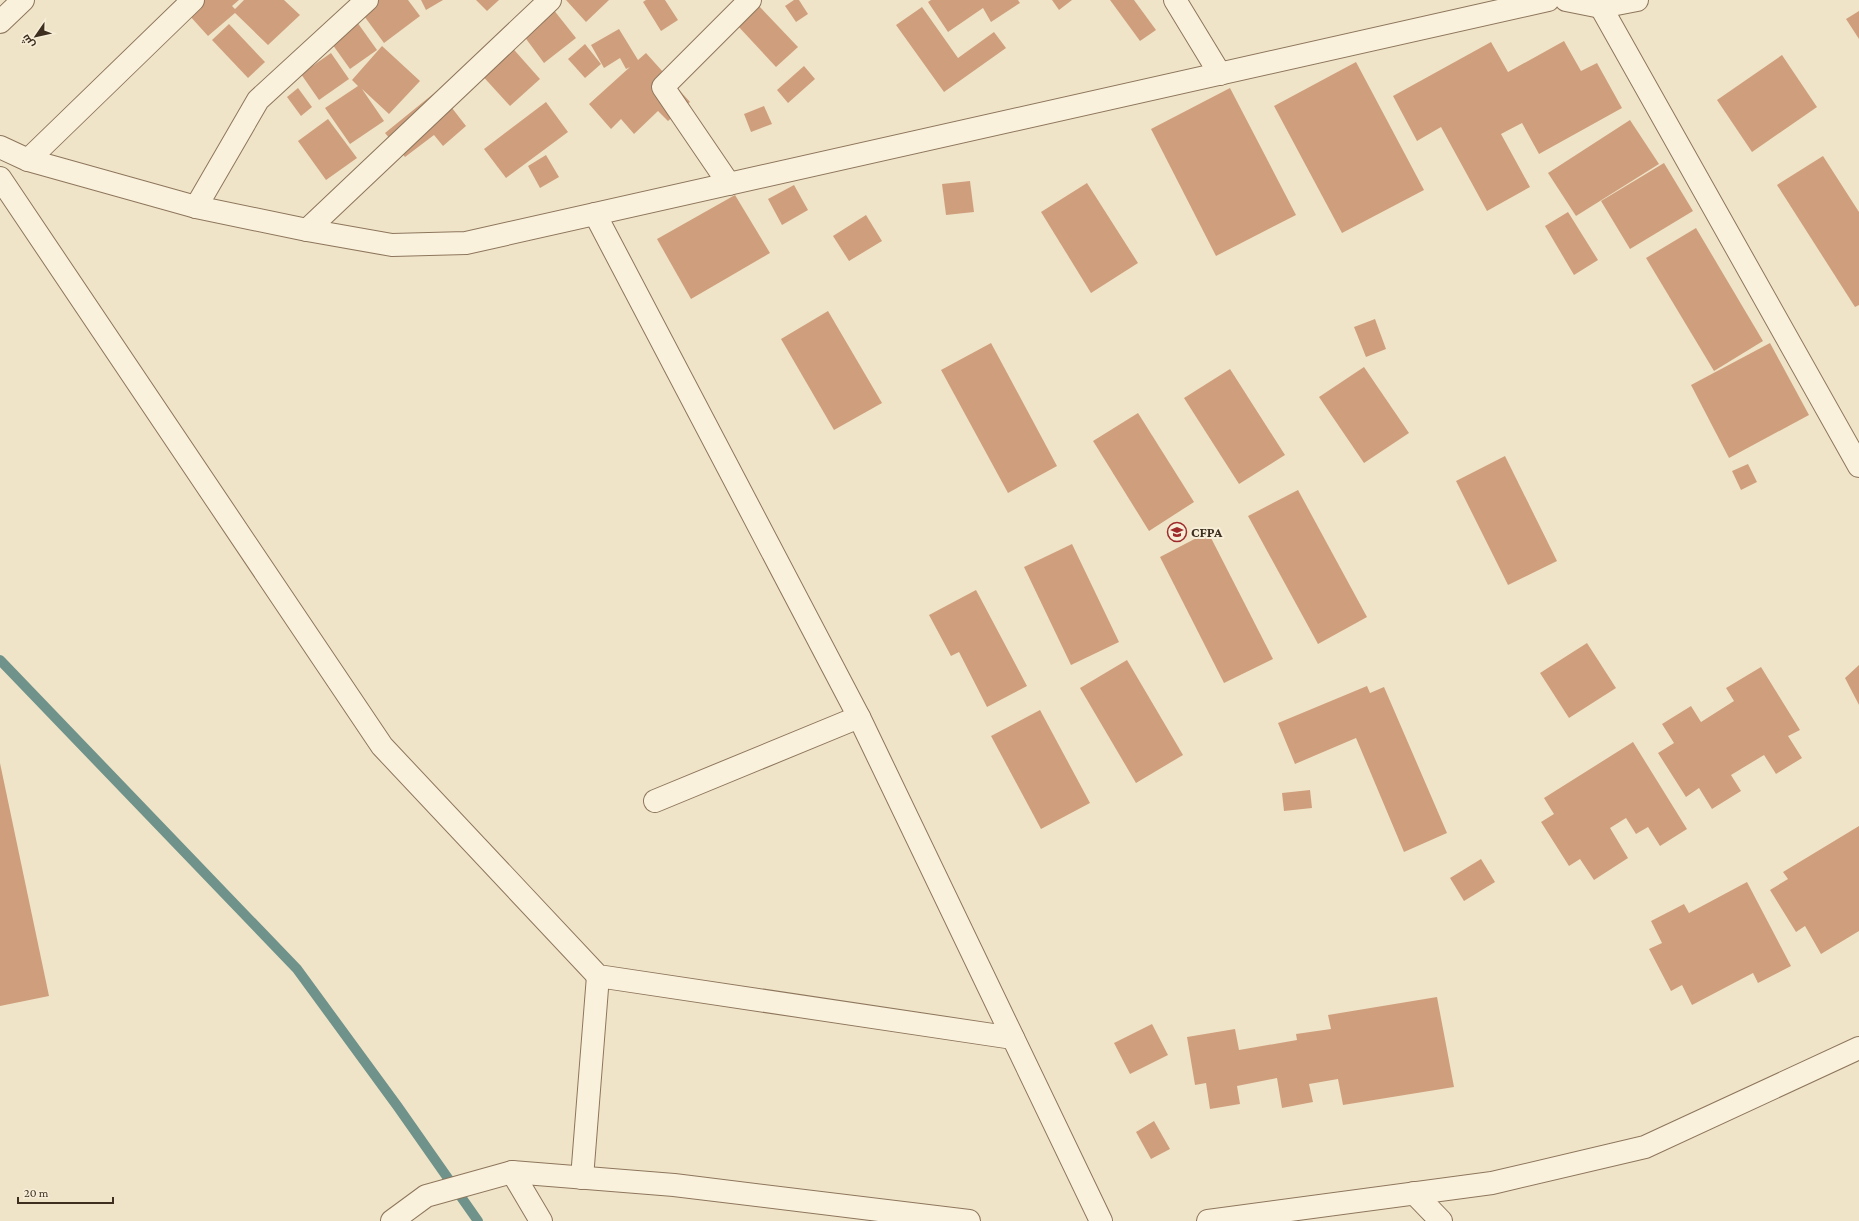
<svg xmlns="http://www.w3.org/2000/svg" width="1859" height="1221" viewBox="0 0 1859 1221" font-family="'Crimson Pro',Cairo,serif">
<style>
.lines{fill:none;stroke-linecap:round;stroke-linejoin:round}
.stream{stroke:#6f938a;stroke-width:10}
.building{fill:#cf9f7d}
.minor-casing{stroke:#8d765c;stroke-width:24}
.tertiary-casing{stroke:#8d765c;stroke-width:24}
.minor{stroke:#faf1dc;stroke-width:22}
.tertiary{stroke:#faf1dc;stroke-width:22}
.labels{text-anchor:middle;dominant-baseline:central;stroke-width:4;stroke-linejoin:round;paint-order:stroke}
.poi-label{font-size:14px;font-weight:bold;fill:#3d2e20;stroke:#f7eed8;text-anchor:start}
</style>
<rect width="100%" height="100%" fill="#f0e4c8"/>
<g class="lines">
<path class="stream" d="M 0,660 L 297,969 L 398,1107 L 478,1221"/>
</g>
<g class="building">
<path d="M 205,0 L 239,0 L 232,6 L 235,9 L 244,0 L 284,0 L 300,15 L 268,45 L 235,13 L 208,36 L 189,15 Z"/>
<path d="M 355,0 L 408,0 L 420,16 L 384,43 L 353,1 Z"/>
<path d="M 421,0 L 443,0 L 426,10 Z"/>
<path d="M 476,0 L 499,0 L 487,11 Z"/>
<path d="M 566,0 L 609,0 L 586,22 Z"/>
<path d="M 646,0 L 665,0 L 678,20 L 661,31 L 643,2 Z"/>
<path d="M 794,0 L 799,0 L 808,14 L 796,22 L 785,6 Z"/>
<path d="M 931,0 L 1018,0 L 1020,3 L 991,22 L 983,8 L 948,32 L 928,2 Z"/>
<path d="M 1052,0 L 1072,0 L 1059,10 Z"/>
<path d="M 1110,0 L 1134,0 L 1156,30 L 1140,41 Z"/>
<path d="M 549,4 L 576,38 L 544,63 L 518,28 Z"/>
<path d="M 758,5 L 798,47 L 776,67 L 737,25 Z"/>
<path d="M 922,7 L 958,58 L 994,32 L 1006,48 L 944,92 L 896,25 Z"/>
<path d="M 1859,11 L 1859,39 L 1846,19 Z"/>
<path d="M 357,22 L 377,50 L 350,69 L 330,41 Z"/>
<path d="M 229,24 L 265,62 L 248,78 L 212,40 Z"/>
<path d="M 619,29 L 638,60 L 646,53 L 690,102 L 668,121 L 658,111 L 634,134 L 621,119 L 611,129 L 589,104 L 630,67 L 626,69 L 620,58 L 604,68 L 591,45 Z"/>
<path d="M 1564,41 L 1581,71 L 1597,63 L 1622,108 L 1539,154 L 1522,123 L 1501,134 L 1530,187 L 1487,211 L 1441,127 L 1417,141 L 1393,96 L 1491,42 L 1508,72 Z"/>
<path d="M 508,43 L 540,79 L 510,106 L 478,71 Z"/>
<path d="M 585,44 L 601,64 L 585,78 L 568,59 Z"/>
<path d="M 382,46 L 420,81 L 389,114 L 362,89 L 384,121 L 350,144 L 325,108 L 358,86 L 352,80 Z"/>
<path d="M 331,53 L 349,79 L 319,100 L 301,74 Z"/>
<path d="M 1782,55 L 1817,107 L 1752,152 L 1717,100 Z"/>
<path d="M 1356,62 L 1424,190 L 1342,233 L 1274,106 Z"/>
<path d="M 804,66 L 815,79 L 788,103 L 777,90 Z"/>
<path d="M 298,88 L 312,107 L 301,116 L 287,97 Z"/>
<path d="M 1230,88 L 1296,215 L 1216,256 L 1151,129 Z"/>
<path d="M 438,90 L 466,126 L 443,146 L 434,135 L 405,157 L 385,133 Z"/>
<path d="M 546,102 L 568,132 L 506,178 L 484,149 Z"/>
<path d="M 764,106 L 772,124 L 751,132 L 744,114 Z"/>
<path d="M 328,119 L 357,158 L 326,180 L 298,141 Z"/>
<path d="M 1630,120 L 1659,164 L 1576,216 L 1548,173 Z"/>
<path d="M 546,155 L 559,177 L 540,188 L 528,166 Z"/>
<path d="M 1823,156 L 1859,212 L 1859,305 L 1855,307 L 1777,185 Z"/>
<path d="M 1664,163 L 1693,211 L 1630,249 L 1601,201 Z"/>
<path d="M 970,181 L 974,212 L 946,215 L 942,184 Z"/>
<path d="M 1087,183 L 1138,263 L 1091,293 L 1041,212 Z"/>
<path d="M 794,185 L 808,210 L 782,225 L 768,199 Z"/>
<path d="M 735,195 L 770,253 L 691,299 L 657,239 Z"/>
<path d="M 1568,212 L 1598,260 L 1574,275 L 1545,226 Z"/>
<path d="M 866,215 L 882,241 L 849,261 L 833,236 Z"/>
<path d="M 1696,228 L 1763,341 L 1714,371 L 1646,258 Z"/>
<path d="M 828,311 L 882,403 L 834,430 L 781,339 Z"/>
<path d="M 1375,319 L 1386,349 L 1366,357 L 1354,327 Z"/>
<path d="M 991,343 L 1057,466 L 1008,493 L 941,370 Z"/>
<path d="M 1770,343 L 1809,415 L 1729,458 L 1691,385 Z"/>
<path d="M 1364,367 L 1409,433 L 1364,463 L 1319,397 Z"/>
<path d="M 1230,369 L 1285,455 L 1239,484 L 1184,398 Z"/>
<path d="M 1138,413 L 1194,502 L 1149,531 L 1093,441 Z"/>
<path d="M 1505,456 L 1557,561 L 1508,585 L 1456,481 Z"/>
<path d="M 1748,464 L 1757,482 L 1741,490 L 1732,471 Z"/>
<path d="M 1298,490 L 1367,617 L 1318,644 L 1248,516 Z"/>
<path d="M 1208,532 L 1273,659 L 1224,683 L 1160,557 Z"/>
<path d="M 1072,544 L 1119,642 L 1071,665 L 1024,567 Z"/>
<path d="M 976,590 L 1027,686 L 987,707 L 959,652 L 951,656 L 929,615 Z"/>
<path d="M 1587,643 L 1616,688 L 1569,718 L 1540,673 Z"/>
<path d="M 1127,660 L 1183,755 L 1136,783 L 1080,688 Z"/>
<path d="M 1859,665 L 1859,705 L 1845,678 Z"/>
<path d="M 1761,667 L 1800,730 L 1788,736 L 1802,758 L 1776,774 L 1764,755 L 1731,775 L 1741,791 L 1712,809 L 1699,788 L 1686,797 L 1658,753 L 1674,743 L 1662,724 L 1691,706 L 1701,722 L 1734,701 L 1726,688 Z"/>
<path d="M 1367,686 L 1370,693 L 1384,687 L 1447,833 L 1404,852 L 1356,738 L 1295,764 L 1278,723 Z"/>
<path d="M 1040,710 L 1090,803 L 1041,829 L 991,736 Z"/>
<path d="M 1633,742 L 1687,829 L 1660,846 L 1648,827 L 1636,834 L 1626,818 L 1610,828 L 1628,858 L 1594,880 L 1580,859 L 1569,866 L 1541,822 L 1554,814 L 1544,798 Z"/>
<path d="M 0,763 L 49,996 L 0,1006 Z"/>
<path d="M 1310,790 L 1312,808 L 1284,811 L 1282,793 Z"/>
<path d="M 1859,826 L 1859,931 L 1821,954 L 1805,926 L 1796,932 L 1770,890 L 1788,879 L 1783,872 Z"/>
<path d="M 1481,859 L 1495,882 L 1464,901 L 1450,878 Z"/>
<path d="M 1747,882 L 1791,966 L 1758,983 L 1753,973 L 1692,1005 L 1682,985 L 1671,991 L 1649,949 L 1662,943 L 1651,921 L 1684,904 L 1689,913 Z"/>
<path d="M 1437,997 L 1454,1087 L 1343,1105 L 1338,1079 L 1309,1084 L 1313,1102 L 1282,1108 L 1277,1078 L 1237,1086 L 1240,1104 L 1210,1109 L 1206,1083 L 1195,1085 L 1187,1037 L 1235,1029 L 1239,1050 L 1297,1040 L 1296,1034 L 1331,1029 L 1328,1015 Z"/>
<path d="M 1152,1024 L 1168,1055 L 1130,1074 L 1114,1043 Z"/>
<path d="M 1154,1121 L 1170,1149 L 1151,1159 L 1136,1132 Z"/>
</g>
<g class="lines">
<defs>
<g id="minor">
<path d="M 1175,0 L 1220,74"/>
<path d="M 1566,0 L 1601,7 L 1637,0"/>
<path d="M 0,22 L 23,0"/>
<path d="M 0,147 L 28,160 L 196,207 L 307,230 L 392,245 L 466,243 L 1548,0"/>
<path d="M 28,160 L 193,0"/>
<path d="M 0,178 L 382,746 L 598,976 L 1013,1038"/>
<path d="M 729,184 L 663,87 L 750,0"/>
<path d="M 196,207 L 258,100 L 367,0"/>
<path d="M 595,214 L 859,717 L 1101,1221"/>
<path d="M 307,230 L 550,0"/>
<path d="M 655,801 L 859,717"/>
<path d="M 512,1172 L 541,1221"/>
<path d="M 582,1178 L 598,976"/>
<path d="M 1414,1193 L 1441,1221"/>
<path d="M 392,1221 L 426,1196 L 512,1172 L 674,1185 L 969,1221"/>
<path d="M 1208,1221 L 1492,1183 L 1645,1147 L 1859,1048"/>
</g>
<path id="tertiary" d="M 1597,0 L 1859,466"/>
</defs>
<use href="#minor" class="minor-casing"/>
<use href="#tertiary" class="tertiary-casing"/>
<use href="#minor" class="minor"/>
<use href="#tertiary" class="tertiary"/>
</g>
<defs>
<symbol id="university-ring" viewBox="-11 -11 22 22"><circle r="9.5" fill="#f7eed8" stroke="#9e2a2b" stroke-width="1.5"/><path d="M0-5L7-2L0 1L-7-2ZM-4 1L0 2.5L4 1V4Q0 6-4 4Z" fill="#9e2a2b"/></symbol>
</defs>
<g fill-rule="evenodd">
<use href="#university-ring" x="1166" y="521" width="22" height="22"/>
</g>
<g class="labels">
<g class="poi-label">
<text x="1191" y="532">CFPA</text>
</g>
</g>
<g transform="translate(36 36) rotate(236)" stroke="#f7eed8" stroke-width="3" paint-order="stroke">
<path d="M0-3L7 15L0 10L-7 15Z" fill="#3d2e20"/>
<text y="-6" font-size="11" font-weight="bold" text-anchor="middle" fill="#3d2e20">ش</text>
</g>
<path d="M18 1197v6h95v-6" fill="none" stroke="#3d2e20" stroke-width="2"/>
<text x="24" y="1197" font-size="12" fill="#3d2e20" stroke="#f7eed8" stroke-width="3" paint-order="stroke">20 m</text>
</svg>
